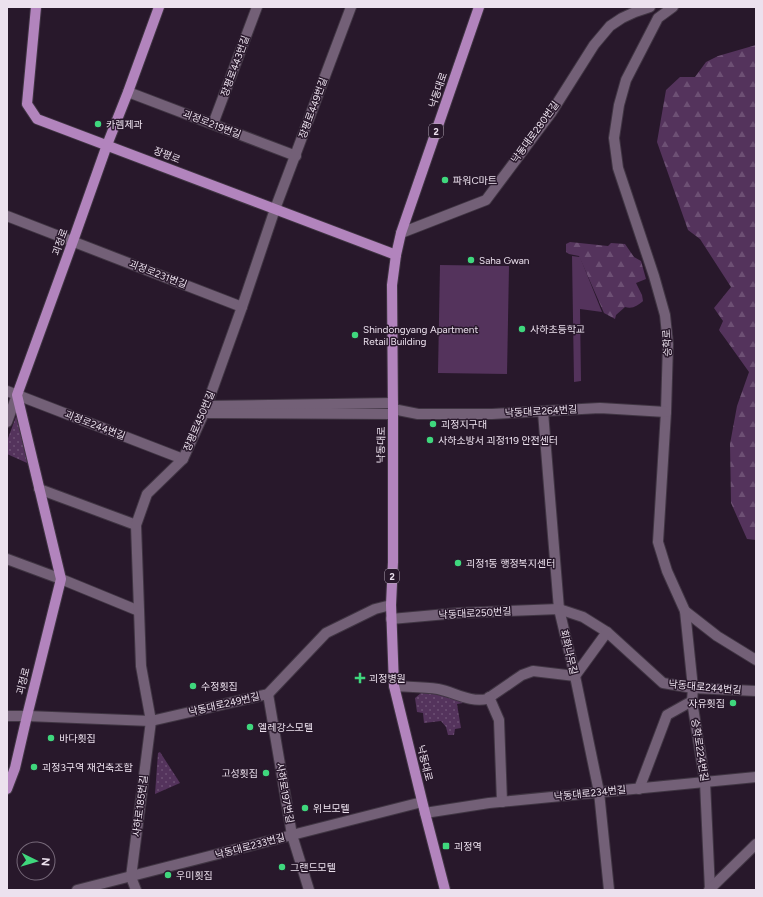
<svg xmlns="http://www.w3.org/2000/svg" width="763" height="897" viewBox="0 0 763 897" font-family="Figtree,'Noto Sans KR',sans-serif">
<style>
.grass{fill:#54335c}
.forest{fill:url(#forest-firs)}
.park{fill:url(#park-dots)}
.lines{fill:none;stroke-linecap:round;stroke-linejoin:round}
.minor-casing{stroke:#403543;stroke-width:12}
.major-casing{stroke:#403543;stroke-width:12}
.minor{stroke:#736077;stroke-width:10}
.major{stroke:#b284bd;stroke-width:10}
.poi-dot{fill:#3fd77d;stroke:#28182b;stroke-width:1.5}
.labels{text-anchor:middle;dominant-baseline:central;stroke-width:3;stroke-linejoin:round;paint-order:stroke}
.shield{fill:#28182b;stroke:#b1a5b4;stroke-width:1}
.shield-label{font-size:9px;font-weight:bold;fill:#ece1ee}
.street-label{font-size:10px;fill:#ece1ee;stroke:#28182b}
.poi-label{font-size:10px;fill:#ece1ee;stroke:#28182b;text-anchor:start}
</style>
<defs>
<pattern id="forest-firs" width="22" height="20" patternUnits="userSpaceOnUse"><rect width="22" height="20" fill="#54335c"/><path d="M5 1l3.5 6h-7zM16 11l3.5 6h-7z" fill="#6d5074"/></pattern>
<pattern id="park-dots" width="8" height="8" patternUnits="userSpaceOnUse"><rect width="8" height="8" fill="#54335c"/><path d="M2 2h.1M6 6h.1" fill="none" stroke="#6d5074" stroke-width="1.8" stroke-linecap="round"/></pattern>
</defs>
<rect width="100%" height="100%" fill="#28182b"/>
<g class="grass">
<path d="M 572,256 L 580,257 L 602,312 L 580,309 L 581,381 L 574,382 Z"/>
<path d="M 440,265 L 509,266 L 507,374 L 438,373 Z"/>
</g>
<g class="forest">
<path d="M 756,45 L 756,540 L 747,539 L 731,503 L 730,444 L 737,406 L 749,372 L 719,330 L 723,321 L 714,308 L 731,287 L 700,239 L 688,230 L 657,142 L 666,90 L 680,77 L 695,77 L 706,62 L 718,56 Z"/>
<path d="M 570,242 L 608,246 L 611,243 L 625,244 L 634,257 L 641,261 L 646,279 L 636,283 L 642,295 L 643,301 C 637,306 633,309 625,307 L 616,315 L 615,319 L 604,313 L 579,256 L 569,254 L 566,252 L 566,244 Z"/>
</g>
<g class="park">
<path d="M 21,403 L 36,467 L 7,454 L 7,441 Z"/>
<path d="M 429,691 L 463,700 L 463,703 L 457,704 L 461,728 L 455,729 L 454,735 L 448,735 L 446,727 L 441,721 L 424,723 L 423,713 L 417,712 L 415,698 L 421,693 Z"/>
<path d="M 160,752 L 180,783 L 155,794 L 158,753 Z"/>
</g>
<g class="lines">
<defs>
<g id="minor">
<path d="M 673,7 L 658,18 L 626,80 L 619,105 L 614,138 L 618,168 L 654,276 L 665,315 L 668,344 L 666,412 L 658,542 L 667,571 L 685,611 L 717,636 L 756,660"/>
<path d="M 128,92 L 296,156"/>
<path d="M 213,124 L 257,7"/>
<path d="M 7,216 L 242,307"/>
<path d="M 401,233 L 486,200 L 551,113 L 594,45 L 610,26 L 622,18 L 635,12 L 650,7"/>
<path d="M 7,391 L 183,459"/>
<path d="M 206,406 L 393,403"/>
<path d="M 393,409 L 418,414 L 492,414 L 600,408 L 666,412"/>
<path d="M 543,412 L 559,609 L 575,676 L 599,792 L 609,890"/>
<path d="M 204,413 L 393,414"/>
<path d="M 7,422 L 17,395"/>
<path d="M 39,489 L 136,525"/>
<path d="M 7,559 L 61,579 L 139,611"/>
<path d="M 685,611 L 693,688 L 692,701 L 705,782 L 710,890"/>
<path d="M 391,619 L 458,613 L 559,609 L 583,617 L 607,632 L 663,683 L 693,688 L 756,691"/>
<path d="M 394,686 C 409,687 424,687 438,689 C 454,692 470,703 487,699 L 522,675 L 533,671 L 575,676 L 607,632"/>
<path d="M 268,694 L 292,835 L 309,890"/>
<path d="M 489,697 L 499,720 L 502,802"/>
<path d="M 7,716 L 27,716 L 151,721 L 268,694 L 326,633 L 375,609 L 391,605"/>
<path d="M 639,789 L 667,715 L 692,701"/>
<path d="M 425,813 L 489,803 L 756,777"/>
<path d="M 77,890 L 292,835 L 422,802"/>
<path d="M 136,890 L 131,877 L 151,721 L 141,666 L 136,525 L 147,494 L 183,459 L 204,413 L 242,307 L 275,209 L 351,7"/>
<path d="M 709,890 L 756,844"/>
</g>
<g id="major">
<path d="M 36,7 L 27,104 L 37,119 L 396,255"/>
<path d="M 7,789 L 15,768 L 27,716 L 61,579 L 17,395 L 73,241 L 107,145 L 128,92 L 159,7"/>
<path d="M 445,890 L 425,813 L 394,686 L 391,605 L 393,562 L 393,414 L 392,285 L 396,255 L 401,233 L 479,7"/>
</g>
</defs>
<use href="#minor" class="minor-casing"/>
<use href="#major" class="major-casing"/>
<use href="#minor" class="minor"/>
<use href="#major" class="major"/>
</g>
<g class="poi-dot">
<circle cx="98" cy="124" r="4"/>
<circle cx="445" cy="180" r="4"/>
<circle cx="471" cy="260" r="4"/>
<circle cx="522" cy="329" r="4"/>
<circle cx="355" cy="335" r="4"/>
<circle cx="433" cy="424" r="4"/>
<circle cx="430" cy="440" r="4"/>
<circle cx="458" cy="563" r="4"/>
<path d="M358 672h4v4h4v4h-4v4h-4v-4h-4v-4h4z"/>
<circle cx="193" cy="686" r="4"/>
<circle cx="733" cy="703" r="4"/>
<circle cx="250" cy="727" r="4"/>
<circle cx="51" cy="738" r="4"/>
<circle cx="34" cy="767" r="4"/>
<circle cx="266" cy="773" r="4"/>
<circle cx="305" cy="808" r="4"/>
<rect x="442" y="842" width="8" height="8" rx="2"/>
<circle cx="282" cy="867" r="4"/>
<circle cx="168" cy="875" r="4"/>
</g>
<g class="labels">
<g class="shield">
<rect x="429" y="124" width="14" height="14" rx="3"/>
<rect x="385" y="569" width="14" height="14" rx="3"/>
</g>
<g class="shield-label">
<text x="436" y="131">2</text>
<text x="392" y="576">2</text>
</g>
<g class="street-label">
<text transform="translate(235 66) rotate(-70)">장평로443번길</text>
<text transform="translate(438 90) rotate(-71)">낙동대로</text>
<text transform="translate(313 108) rotate(-70)">장평로449번길</text>
<text transform="translate(212 124) rotate(21)">괴정로219번길</text>
<text transform="translate(535 132) rotate(-54)">낙동대로280번길</text>
<text transform="translate(167 155) rotate(21)">장평로</text>
<text transform="translate(60 242) rotate(-70)">괴정로</text>
<text transform="translate(158 274) rotate(21)">괴정로231번길</text>
<text transform="translate(667 343) rotate(-93)">승학로</text>
<text transform="translate(541 411) rotate(-3)">낙동대로264번길</text>
<text transform="translate(199 421) rotate(-67)">장평로450번길</text>
<text transform="translate(95 425) rotate(21)">괴정로244번길</text>
<text transform="translate(381 445) rotate(-89)">낙동대로</text>
<text transform="translate(475 613) rotate(-3)">낙동대로250번길</text>
<text transform="translate(569 652) rotate(77)">회화나무길</text>
<text transform="translate(23 681) rotate(-76)">괴정로</text>
<text transform="translate(705 687) rotate(5)">낙동대로244번길</text>
<text transform="translate(224 704) rotate(-13)">낙동대로249번길</text>
<text transform="translate(700 750) rotate(81)">승학로224번길</text>
<text transform="translate(425 763) rotate(76)">낙동대로</text>
<text transform="translate(285 793) rotate(80)">사하로197번길</text>
<text transform="translate(590 793) rotate(-6)">낙동대로234번길</text>
<text transform="translate(140 806) rotate(-83)">사하로185번길</text>
<text transform="translate(250 846) rotate(-15)">낙동대로233번길</text>
</g>
<g class="poi-label">
<text x="106" y="124">카렘제과</text>
<text x="453" y="180">파워C마트</text>
<text x="479" y="260">Saha Gwan</text>
<text x="363" y="329">Shindongyang Apartment<tspan x="363" dy="12">Retail Building</tspan></text>
<text x="530" y="329">사하초등학교</text>
<text x="441" y="424">괴정지구대</text>
<text x="438" y="440">사하소방서 괴정119 안전센터</text>
<text x="466" y="563">괴정1동 행정복지센터</text>
<text x="369" y="678">괴정병원</text>
<text x="201" y="686">수정횟집</text>
<text x="725" y="703" text-anchor="end">자유횟집</text>
<text x="258" y="727">엘레강스모텔</text>
<text x="59" y="738">바다횟집</text>
<text x="42" y="767">괴정3구역 재건축조합</text>
<text x="258" y="773" text-anchor="end">고성횟집</text>
<text x="313" y="808">위브모텔</text>
<text x="454" y="846">괴정역</text>
<text x="290" y="867">그랜드모텔</text>
<text x="176" y="875">우미횟집</text>
</g>
</g>
<rect width="763" height="897" fill="none" stroke="#ece1ee" stroke-width="16"/>
<g transform="translate(36 861) rotate(95)"><circle r="19" fill="#28182b" stroke="#766879"/>
<path d="M0-3L7 15L0 10L-7 15Z" fill="#3fd77d"/>
<text y="-6" font-size="11" font-weight="bold" text-anchor="middle" fill="#ece1ee">N</text>
</g>
</svg>
